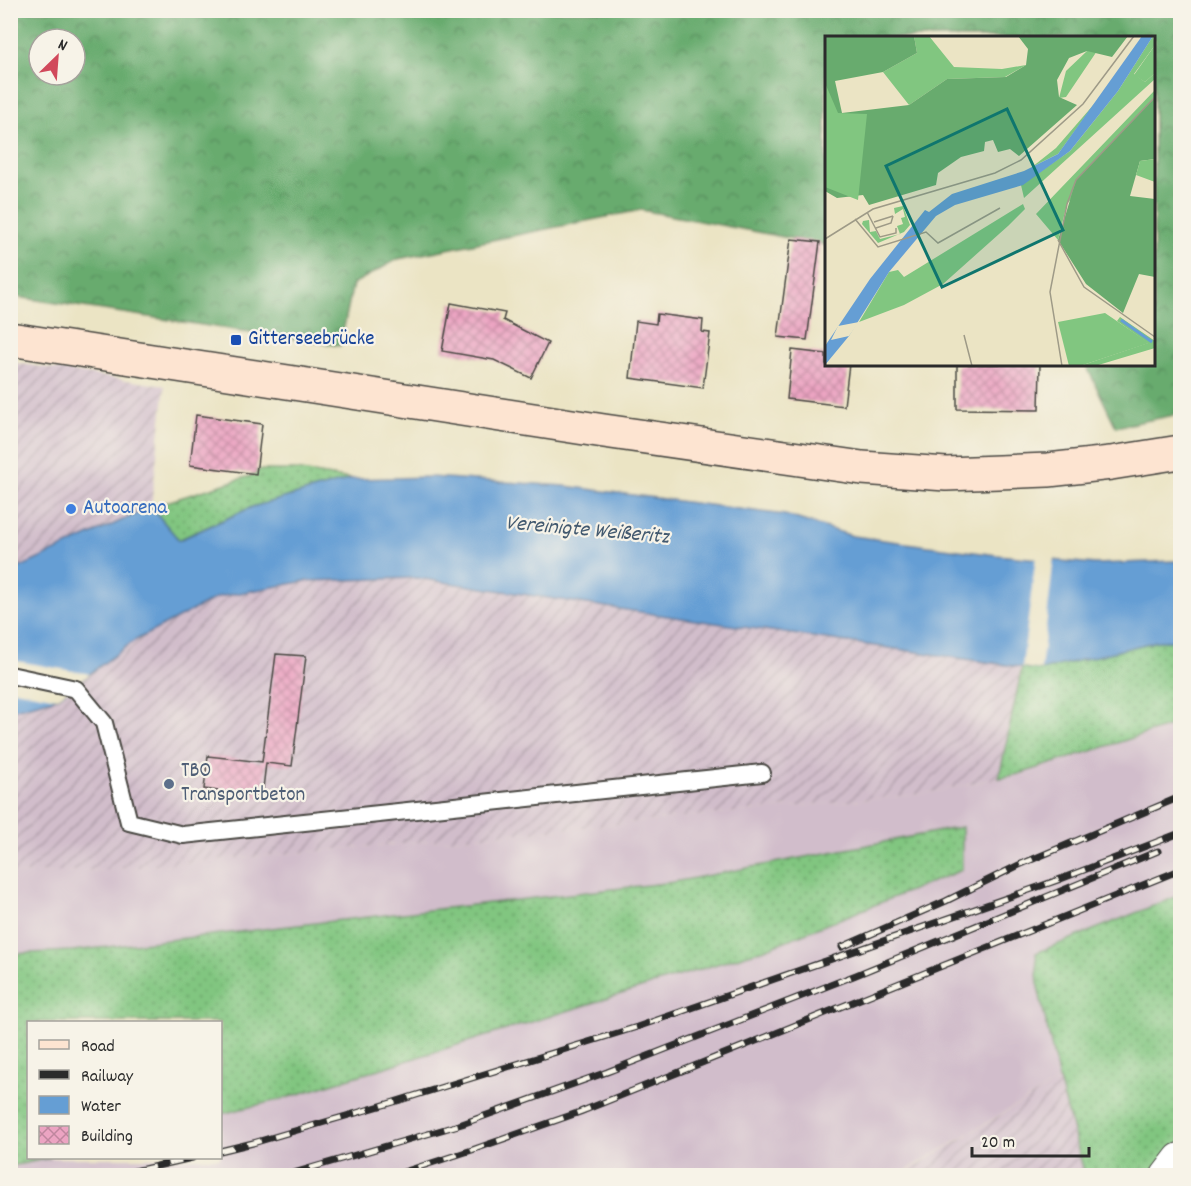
<svg xmlns="http://www.w3.org/2000/svg" width="1191" height="1186" viewBox="0 0 1191 1186" font-family="Dekko,sans-serif">
<style>
.industrial{fill:url(#industrial-furrows)}
.railway{fill:#d1bdcb}
.grass{fill:url(#grass-dots);stroke:#567856;stroke-width:1.5}
.forest{fill:url(#forest-crowns);stroke:#4a6b4c;stroke-width:1.5;fill-rule:evenodd}
.water{fill:#659ed4;stroke:#486480;stroke-width:1.5}
.pier{fill:#ebe4c4}
.building{fill:url(#building-cross-hatch)}
.lines{fill:none;stroke-linecap:round;stroke-linejoin:round}
.lane-casing{stroke:#484742;stroke-width:20}
.street-casing{stroke:#484742;stroke-width:34}
.secondary-casing{stroke:#484742;stroke-width:36}
.lane{stroke:#fff;stroke-width:16}
.street{stroke:#fff;stroke-width:32}
.secondary{stroke:#fde4d1;stroke-width:33}
.rail-casing{stroke:#2b2b2b;stroke-width:7}
.rail{stroke:#f7f3e8;stroke-width:4.5;stroke-dasharray:14;stroke-linecap:butt}
.transit-dot{fill:#1a4fb4;stroke:#f7f3e8;stroke-width:2}
.shop-dot{fill:#3f7fe0;stroke:#f7f3e8;stroke-width:2}
.service-dot{fill:#5c6f8a;stroke:#f7f3e8;stroke-width:2}
.labels{text-anchor:middle;dominant-baseline:central;stroke-width:4.5;stroke-linejoin:round;paint-order:stroke}
.transit-label{font-size:21px;fill:#164399;stroke:#f7f3e8;text-anchor:start}
.shop-label{font-size:21px;fill:#366cbe;stroke:#f7f3e8;text-anchor:start}
.service-label{font-size:21px;fill:#4e5e75;stroke:#f7f3e8;text-anchor:start}
.water-label{font-size:22px;font-style:italic;fill:#42596f;stroke:#f7f3e8}
.inset-river{fill:none;stroke:#659ed4;stroke-width:3}
.inset-road{fill:none;stroke:#9e9a87;stroke-width:1.5}
.view{fill:#0f766e;fill-opacity:0.15;stroke:#0f766e;stroke-width:3}
.inset-edge{fill:none;stroke:#2b2b2b;stroke-width:3}
</style>
<defs>
<pattern id="industrial-furrows" width="10" height="10" patternUnits="userSpaceOnUse" patternTransform="scale(1.5)"><rect width="10" height="10" fill="#d1bdcb"/><path d="M-1 1l2-2M0 10L10 0M9 11l2-2" fill="none" stroke="#aa9aa5"/></pattern>
<pattern id="grass-dots" width="8" height="8" patternUnits="userSpaceOnUse" patternTransform="scale(1.5)"><rect width="8" height="8" fill="#81c680"/><path d="M2 2h.1M6 6h.1" fill="none" stroke="#6aa169" stroke-width="1.8" stroke-linecap="round"/></pattern>
<pattern id="forest-crowns" width="20" height="18" patternUnits="userSpaceOnUse" patternTransform="scale(1.5)"><rect width="20" height="18" fill="#68ab6e"/><path d="M2 6a3 3 0 1 1 6 0M12 15a3 3 0 1 1 6 0" fill="none" stroke="#568b5b"/></pattern>
<pattern id="building-cross-hatch" width="8" height="8" patternUnits="userSpaceOnUse" patternTransform="scale(1.5)"><rect width="8" height="8" fill="#eca4c2"/><path d="M0 0l8 8M0 8l8-8" fill="none" stroke="#bf869e"/></pattern>
</defs>
<rect width="100%" height="100%" fill="#f7f3e8"/>
<filter id="ink" filterUnits="userSpaceOnUse"><feTurbulence type="fractalNoise" baseFrequency=".0167" numOctaves="2"/><feDisplacementMap in="SourceGraphic" scale="12" xChannelSelector="R" yChannelSelector="G"/><feConvolveMatrix kernelMatrix="1 2 1 2 8 2 1 2 1" color-interpolation-filters="sRGB"/></filter>
<filter id="wash" filterUnits="userSpaceOnUse"><feTurbulence type="fractalNoise" baseFrequency=".008" numOctaves="4" result="noise"/><feDisplacementMap in="SourceGraphic" scale="24" xChannelSelector="R" yChannelSelector="G"/><feGaussianBlur stdDeviation="1.35" result="paint"/><feColorMatrix in="noise" values="0 0 0 0 0 0 0 0 0 0 0 0 0 0 0 0 0 1.4 0 .05"/><feComposite in="paint" operator="in"/></filter>
<g filter="url(#wash)">
<rect width="100%" height="100%" fill="#ebe4c4"/>
<g class="industrial">
<path d="M 10,362 L 165,386 L 151,507 L 11,572 Z"/>
<path d="M 417,578 L 626,610 L 1021,667 L 999,778 L 922,794 L 586,827 L 105,870 L 11,874 L 10,710 L 58,698 L 134,641 L 218,597 L 306,581 Z"/>
<path d="M 1059,1080 L 1085,1175 L 899,1176 Z"/>
</g>
<path class="railway" d="M 1180,723 L 1180,895 L 1037,953 L 1038,987 L 1059,1080 L 899,1175 L 11,1176 L 10,1166 L 50,1158 L 220,1158 L 221,1114 L 286,1098 L 962,870 L 962,827 L 674,882 L 72,951 L 11,954 L 10,874 L 105,870 L 586,827 L 922,794 L 1019,774 Z"/>
<g class="grass">
<path d="M 256,470 L 295,470 L 351,479 L 252,507 L 178,540 L 151,507 L 256,474 Z"/>
<path d="M 1157,641 L 1180,641 L 1180,723 L 1019,774 L 999,778 L 1022,667 L 1041,670 Z"/>
<path d="M 962,827 L 962,870 L 765,949 L 580,1007 L 286,1098 L 221,1114 L 220,1022 L 28,1022 L 28,1158 L 50,1158 L 11,1166 L 11,954 L 72,951 L 674,882 Z"/>
<path d="M 1180,895 L 1180,1159 L 1167,1175 L 1085,1175 L 1059,1080 L 1038,987 L 1036,953 Z"/>
</g>
<path class="forest" d="M 10,11 L 1180,11 L 1180,414 L 1116,427 L 1086,365 L 1154,364 L 1154,38 L 826,38 L 826,245 L 641,210 L 398,259 L 353,284 L 340,346 L 11,296 ZM 39,39 L 75,39 L 75,75 L 39,75 Z"/>
<path class="water" d="M 431,477 L 565,486 L 785,515 L 853,536 L 997,555 L 1095,564 L 1174,561 L 1180,562 L 1180,641 L 1157,641 L 1041,670 L 626,610 L 417,578 L 306,581 L 218,597 L 134,641 L 57,698 L 11,710 L 10,572 L 151,507 L 179,540 L 252,507 L 351,479 Z"/>
<g class="pier">
<path d="M 1036,556 L 1054,557 L 1041,670 L 1022,667 Z"/>
<path d="M 11,660 L 90,674 L 57,698 L 10,689 Z"/>
</g>
<g id="blocks">
<g class="building">
<path d="M 791,239 L 820,242 L 807,340 L 778,337 Z"/>
<path d="M 451,303 L 505,313 L 503,320 L 548,343 L 531,378 L 494,360 L 442,351 Z"/>
<path d="M 657,314 L 703,320 L 702,332 L 710,333 L 703,388 L 630,378 L 636,321 L 656,324 Z"/>
<path d="M 792,350 L 826,354 L 826,364 L 849,364 L 844,406 L 787,399 Z"/>
<path d="M 957,364 L 1040,364 L 1039,410 L 957,409 Z"/>
<path d="M 196,415 L 262,424 L 256,474 L 190,465 Z"/>
<path d="M 276,654 L 306,656 L 292,766 L 266,763 L 262,797 L 204,789 L 208,756 L 262,762 Z"/>
</g>
</g>
</g>
<g filter="url(#ink)">
<use href="#blocks" fill-opacity="0" stroke="#484742" stroke-width="1.5"/>
<g class="lines">
<defs>
<path id="lane" d="M 10,675 L 76,689 L 104,723 L 129,822 L 183,835 L 762,773"/>
<path id="street" d="M 1167,1176 L 1180,1159"/>
<path id="secondary" d="M 10,339 L 604,431 L 862,468 L 946,474 L 1048,470 L 1111,463 L 1180,452"/>
</defs>
<use href="#lane" class="lane-casing"/>
<use href="#street" class="street-casing"/>
<use href="#secondary" class="secondary-casing"/>
<use href="#lane" class="lane"/>
<use href="#street" class="street"/>
<use href="#secondary" class="secondary"/>
<defs>
<g id="rail">
<path d="M 842,947 L 946,901 L 1019,865 L 1180,797"/>
<path d="M 220,1151 L 253,1143 L 394,1102 L 637,1027 L 1058,880 L 1180,833"/>
<path d="M 113,1176 L 192,1158"/>
<path d="M 283,1176 L 462,1124 L 607,1072 L 856,975 L 1158,851"/>
<path d="M 391,1176 L 472,1150 L 580,1112 L 1180,870"/>
</g>
</defs>
<use href="#rail" class="rail-casing"/>
<use href="#rail" class="rail"/>
</g>
</g>
<rect class="transit-dot" x="230" y="334" width="12" height="12" rx="3"/>
<circle class="shop-dot" cx="71" cy="509" r="6"/>
<circle class="service-dot" cx="169" cy="784" r="6"/>
<g class="labels">
<g class="transit-label">
<text x="248" y="340">Gitterseebrücke</text>
</g>
<g class="shop-label">
<text x="83" y="509">Autoarena</text>
</g>
<g class="service-label">
<text x="181" y="772">TBO<tspan x="181" dy="24">Transportbeton</tspan></text>
</g>
<g class="water-label">
<text transform="translate(587 531) rotate(5)">Vereinigte Weißeritz</text>
</g>
</g>
<g transform="translate(825 36)">
<rect width="330" height="330" fill="#ebe4c4"/>
<path d="M 89,0 L 104,0 L 129,31 L 177,33 L 201,29 L 180,41 L 122,43 L 84,69 L 58,36 L 92,17 ZM 328,0 L 330,9 L 309,38 L 320,46 L 330,37 L 330,43 L 199,162 L 196,149 L 245,115 L 293,55 ZM 262,15 L 272,15 L 241,61 L 234,62 L 241,35 ZM 330,54 L 330,61 L 242,168 L 233,204 L 211,178 ZM 270,67 L 233,118 L 207,131 L 231,112 ZM 198,168 L 200,173 L 183,190 L 118,248 L 79,269 L 34,286 L 64,236 L 73,234 L 79,241 ZM 78,170 L 85,189 L 79,196 L 53,207 L 37,188 L 38,185 L 44,184 L 45,196 L 51,195 L 55,203 L 75,198 L 72,190 L 78,188 L 76,182 L 80,181 L 78,173 L 70,178 L 69,172 ZM 295,281 L 330,305 L 330,312 L 270,330 L 255,330 L 323,307 L 292,285 Z" fill="#81c680"/>
<path d="M 0,0 L 89,0 L 92,17 L 58,36 L 10,45 L 17,77 L 84,69 L 122,43 L 181,41 L 201,29 L 203,13 L 193,0 L 303,0 L 287,21 L 262,15 L 244,22 L 232,44 L 234,61 L 252,69 L 194,120 L 185,113 L 173,116 L 168,104 L 160,106 L 159,115 L 136,121 L 113,137 L 111,149 L 44,169 L 38,159 L 12,162 L 0,155 ZM 330,61 L 330,123 L 315,125 L 305,160 L 330,163 L 330,241 L 314,238 L 298,277 L 261,248 L 233,204 L 251,144 Z" fill="#68ab6e"/>
<path d="M 0,47 L 13,77 L 42,78 L 33,164 L 0,151 Z" fill="#81c680"/>
<path d="M 330,9 L 330,37 L 320,46 L 309,39 ZM 330,123 L 330,146 L 311,139 L 315,125 ZM 280,277 L 324,307 L 255,330 L 244,330 L 233,286 Z" fill="#81c680"/>
<path d="M 317,0 L 328,0 L 293,55 L 245,115 L 198,149 L 130,169 L 111,180 L 64,236 L 24,300 L 0,329 L 0,310 L 45,243 L 100,174 L 104,176 L 127,158 L 199,135 L 233,118 Z" fill="#659ed4"/>
<path d="M 34,286 L 24,300 L 6,304 L 13,290 Z" fill="#ebe4c4"/>
<path class="inset-river" d="M 296,284 L 327,306"/>
<path class="inset-road" d="M 42,176 L 55,201 L 71,197 L 71,192M 30,183 L 53,211 L 101,196 L 113,207 L 175,172M 49,186 L 68,180M 51,192 L 66,187 L 68,180M 0,203 L 48,173 L 170,137 L 196,124 L 258,68 L 309,0M 233,204 L 259,251 L 330,301M 139,299 L 147,330M 237,330 L 225,256 L 242,168 L 251,144 L 330,61"/>
<path class="view" d="M 182,73 L 238,194 L 117,251 L 61,130 Z"/>
<rect width="330" height="330" class="inset-edge"/>
</g>
<rect width="1191" height="1186" fill="none" stroke="#f7f3e8" stroke-width="36"/>
<rect x="27" y="1021" width="195" height="138" fill="#f7f3e8" stroke="#a5a39c" stroke-width="1.5"/>
<rect x="39" y="1040" width="30" height="9" fill="#fde4d1" stroke="#a5a39c" stroke-width="1.5"/>
<text x="81" y="1051" font-size="18" fill="#2b2b2b">Road</text>
<rect x="39" y="1070" width="30" height="9" fill="#2b2b2b" stroke="#a5a39c" stroke-width="1.5"/>
<text x="81" y="1081" font-size="18" fill="#2b2b2b">Railway</text>
<rect x="39" y="1096" width="30" height="18" fill="#659ed4" stroke="#a5a39c" stroke-width="1.5"/>
<text x="81" y="1111" font-size="18" fill="#2b2b2b">Water</text>
<rect x="39" y="1126" width="30" height="18" fill="url(#building-cross-hatch)" stroke="#a5a39c" stroke-width="1.5"/>
<text x="81" y="1141" font-size="18" fill="#2b2b2b">Building</text>
<g transform="translate(57 57) rotate(25)"><circle r="28" fill="#f7f3e8" stroke="#a5a39c" stroke-width="1.5"/>
<path d="M0-4.5L10 22L0 15L-10 22Z" fill="#d1495b"/>
<text y="-9" font-size="16" font-weight="bold" text-anchor="middle" fill="#2b2b2b">N</text>
</g>
<path d="M972 1147v9h117v-9" fill="none" stroke="#2b2b2b" stroke-width="3"/>
<text x="981" y="1147" font-size="18" fill="#2b2b2b" stroke="#f7f3e8" stroke-width="4.5" paint-order="stroke">20 m</text>
</svg>
